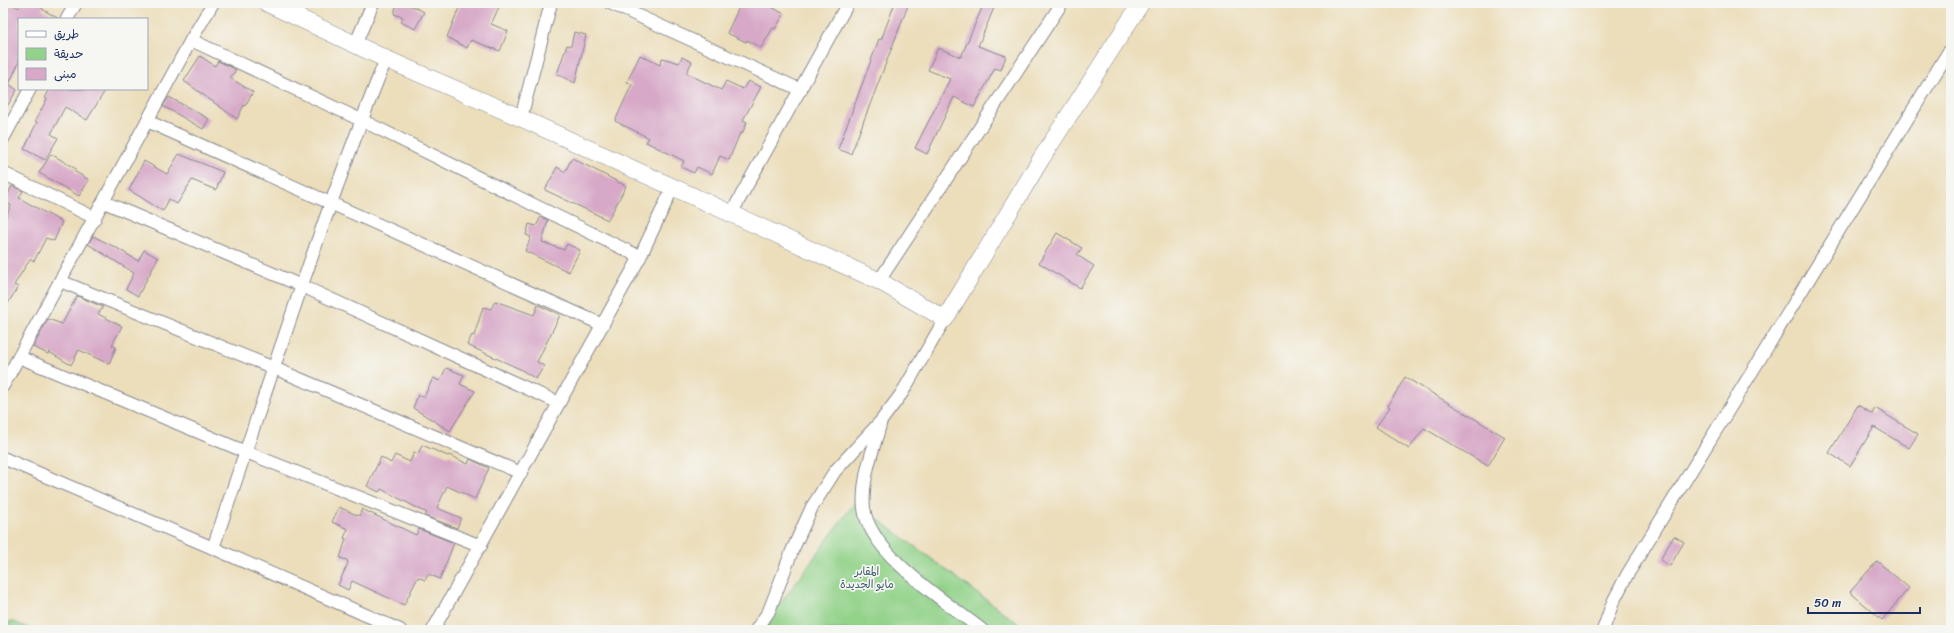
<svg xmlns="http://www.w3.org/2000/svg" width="1954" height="633" viewBox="0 0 1954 633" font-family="Sriracha,'Playpen Sans Arabic',sans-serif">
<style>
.green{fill:#92d289;stroke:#568074}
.building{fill:#d7a8c7}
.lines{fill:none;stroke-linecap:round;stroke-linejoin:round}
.street-casing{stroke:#84868c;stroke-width:14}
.secondary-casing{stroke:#84868c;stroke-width:18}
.street{stroke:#fff;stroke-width:12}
.secondary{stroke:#fff;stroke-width:17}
.labels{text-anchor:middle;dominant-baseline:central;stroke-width:3.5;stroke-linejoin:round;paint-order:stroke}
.park-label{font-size:11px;fill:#395869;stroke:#f6f6f2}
</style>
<rect width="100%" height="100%" fill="#f6f6f2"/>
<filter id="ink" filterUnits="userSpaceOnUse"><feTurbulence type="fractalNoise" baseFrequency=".025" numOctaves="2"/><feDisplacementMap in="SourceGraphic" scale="8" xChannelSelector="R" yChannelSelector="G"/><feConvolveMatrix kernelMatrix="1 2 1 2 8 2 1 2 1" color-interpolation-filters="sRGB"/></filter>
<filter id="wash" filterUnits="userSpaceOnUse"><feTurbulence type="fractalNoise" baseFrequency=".012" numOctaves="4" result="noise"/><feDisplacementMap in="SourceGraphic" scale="16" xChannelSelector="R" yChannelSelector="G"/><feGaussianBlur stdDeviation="0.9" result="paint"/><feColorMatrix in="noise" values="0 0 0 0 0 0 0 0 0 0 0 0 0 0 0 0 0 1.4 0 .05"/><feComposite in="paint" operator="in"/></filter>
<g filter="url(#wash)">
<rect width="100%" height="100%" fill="#ecdebb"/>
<g class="green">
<path d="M 855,502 L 1027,630 L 761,630 Z"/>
<path d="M 3,622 L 14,622 L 33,630 L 3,630 Z"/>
</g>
<g id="blocks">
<g class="building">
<path d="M 3,3 L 10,3 L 18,8 L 21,3 L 45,3 L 42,9 L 59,19 L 19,19 L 19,62 L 9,84 L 17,90 L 3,113 Z"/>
<path d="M 397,3 L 412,6 L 424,12 L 415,29 L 401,22 L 403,17 L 394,14 Z"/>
<path d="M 461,3 L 501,3 L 491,24 L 508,31 L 500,51 L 471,40 L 467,48 L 447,37 Z"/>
<path d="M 741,3 L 765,3 L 784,14 L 775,29 L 773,28 L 761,48 L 747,40 L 746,42 L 727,33 Z"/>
<path d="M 895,3 L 909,3 L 851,154 L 838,149 L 879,39 L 881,40 Z"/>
<path d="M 984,3 L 996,3 L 978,46 L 1006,56 L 1001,70 L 995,68 L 974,107 L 954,97 L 927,154 L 915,148 L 950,79 L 928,70 L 938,48 L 961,57 Z"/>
<path d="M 574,32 L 586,35 L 575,83 L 557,74 L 567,45 L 571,46 Z"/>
<path d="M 640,55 L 660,65 L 662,58 L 679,63 L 682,57 L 692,62 L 686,73 L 721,90 L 726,81 L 743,89 L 748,81 L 761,87 L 743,120 L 747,122 L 742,134 L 740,133 L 729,160 L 720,156 L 712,174 L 697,167 L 694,173 L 681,167 L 684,161 L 646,142 L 649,138 L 615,121 L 632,84 L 627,82 Z"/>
<path d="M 200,56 L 215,66 L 218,61 L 233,68 L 236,70 L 230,78 L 253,92 L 245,106 L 244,105 L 237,119 L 184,81 Z"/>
<path d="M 50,89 L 106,89 L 87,120 L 65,107 L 51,134 L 58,138 L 45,160 L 24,149 L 37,122 L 35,121 L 47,99 L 45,98 Z"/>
<path d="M 169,97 L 209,119 L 203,129 L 163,106 Z"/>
<path d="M 51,154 L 76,169 L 74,171 L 89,180 L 79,196 L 39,173 Z"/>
<path d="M 179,154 L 223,172 L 216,190 L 192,180 L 177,204 L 169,199 L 163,211 L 129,190 L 144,161 L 167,174 Z"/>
<path d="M 572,158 L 626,186 L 608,220 L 545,190 L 557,167 L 565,172 Z"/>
<path d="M 12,186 L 23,191 L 19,198 L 62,222 L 54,241 L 46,238 L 34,261 L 30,259 L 14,285 L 18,287 L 3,311 L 3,223 L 11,205 L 4,202 Z"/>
<path d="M 541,217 L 548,220 L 542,242 L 564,250 L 567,244 L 580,250 L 569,272 L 525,251 L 531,237 L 526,235 L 529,224 L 536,226 Z"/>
<path d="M 1057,233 L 1082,248 L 1077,255 L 1094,266 L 1080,288 L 1039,263 Z"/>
<path d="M 93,236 L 117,248 L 138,261 L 144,250 L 158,258 L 138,296 L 126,289 L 134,273 L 88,244 Z"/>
<path d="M 77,296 L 103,307 L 98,314 L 122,326 L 112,345 L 116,347 L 109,364 L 79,350 L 71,365 L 49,352 L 48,354 L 33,347 L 48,319 L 62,324 Z"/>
<path d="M 495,301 L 534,315 L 538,305 L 560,315 L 537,362 L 544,366 L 536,379 L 520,369 L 467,345 L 472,335 L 474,336 L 483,307 L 491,309 Z"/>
<path d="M 446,368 L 464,375 L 460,384 L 475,391 L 450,431 L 413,408 L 418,395 L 424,397 L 433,378 L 440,381 Z"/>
<path d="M 1405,377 L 1505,437 L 1488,466 L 1424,428 L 1409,449 L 1376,427 L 1390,407 L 1388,406 Z"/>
<path d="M 1858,405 L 1872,414 L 1875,408 L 1918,434 L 1909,448 L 1874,427 L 1850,466 L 1829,453 Z"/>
<path d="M 422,445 L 448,456 L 449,455 L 468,464 L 470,459 L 489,468 L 475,499 L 447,486 L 437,508 L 461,518 L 457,528 L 425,516 L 427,513 L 381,489 L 379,492 L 367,486 L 381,457 L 391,463 L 395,455 L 410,462 L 414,452 L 418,454 Z"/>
<path d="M 339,507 L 359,516 L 362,509 L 416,535 L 419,529 L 454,543 L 440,579 L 428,574 L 425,580 L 418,577 L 404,605 L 352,581 L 348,590 L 338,585 L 348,563 L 347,560 L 340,558 L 346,539 L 344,538 L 348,529 L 332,522 Z"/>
<path d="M 1674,536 L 1684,542 L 1670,566 L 1660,560 Z"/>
<path d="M 1877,561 L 1909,588 L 1882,620 L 1850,592 Z"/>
</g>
</g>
</g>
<g filter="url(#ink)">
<use href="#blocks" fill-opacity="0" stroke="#84868c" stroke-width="1"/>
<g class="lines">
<defs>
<g id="street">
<path d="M 610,3 L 801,90"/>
<path d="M 67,19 L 76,3"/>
<path d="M 191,40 L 361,120 L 640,257"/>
<path d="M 355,45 L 373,3"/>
<path d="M 521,118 L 551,3"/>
<path d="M 147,121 L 603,325"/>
<path d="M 3,139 L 30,89"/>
<path d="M 3,173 L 95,218"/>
<path d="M 104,202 L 302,286 L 559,403"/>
<path d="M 731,214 L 848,3"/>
<path d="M 60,281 L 274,368 L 521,473"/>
<path d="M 879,281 L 1062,3"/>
<path d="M 19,357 L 246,452 L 481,546"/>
<path d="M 3,386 L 191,40 L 213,3"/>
<path d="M 880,425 C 873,451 861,480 864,508 C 869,554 948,603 982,630"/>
<path d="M 3,458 L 213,548 L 400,630"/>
<path d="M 213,548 C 269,384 321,219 386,59"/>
<path d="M 433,630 L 640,257 L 673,187"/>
<path d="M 756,630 L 769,611 L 792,551 L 812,507 L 835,471 L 881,421 L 902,393 L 945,319"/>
<path d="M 1603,630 L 1613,602 L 1627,575 L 1951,48"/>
</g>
<path id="secondary" d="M 267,3 L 386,59 L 521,118 L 879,281 L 945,319 L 1041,159 L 1141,3"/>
</defs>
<use href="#street" class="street-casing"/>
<use href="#secondary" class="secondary-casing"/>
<use href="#street" class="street"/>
<use href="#secondary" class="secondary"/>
</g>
</g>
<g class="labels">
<g class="park-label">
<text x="867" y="571">المقابر<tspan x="867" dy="13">مايو الجديدة</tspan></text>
</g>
</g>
<rect width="1954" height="633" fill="none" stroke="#f6f6f2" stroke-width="16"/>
<rect x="18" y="18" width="130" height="72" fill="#f6f6f2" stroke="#9ea6b7"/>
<rect x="26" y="31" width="20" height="6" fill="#ffffff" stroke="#9ea6b7"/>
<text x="54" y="38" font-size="12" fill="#1b2f5e">طريق</text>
<rect x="26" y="48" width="20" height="12" fill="#92d289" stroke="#9ea6b7"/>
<text x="54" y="58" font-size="12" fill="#1b2f5e">حديقة</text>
<rect x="26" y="68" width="20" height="12" fill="#d7a8c7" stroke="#9ea6b7"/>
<text x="54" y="78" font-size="12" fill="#1b2f5e">مبنى</text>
<path d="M1808 607v6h112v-6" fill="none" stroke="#1b2f5e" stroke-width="2"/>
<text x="1814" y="607" font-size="12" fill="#1b2f5e" stroke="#f6f6f2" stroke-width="3" paint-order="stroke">50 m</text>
</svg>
